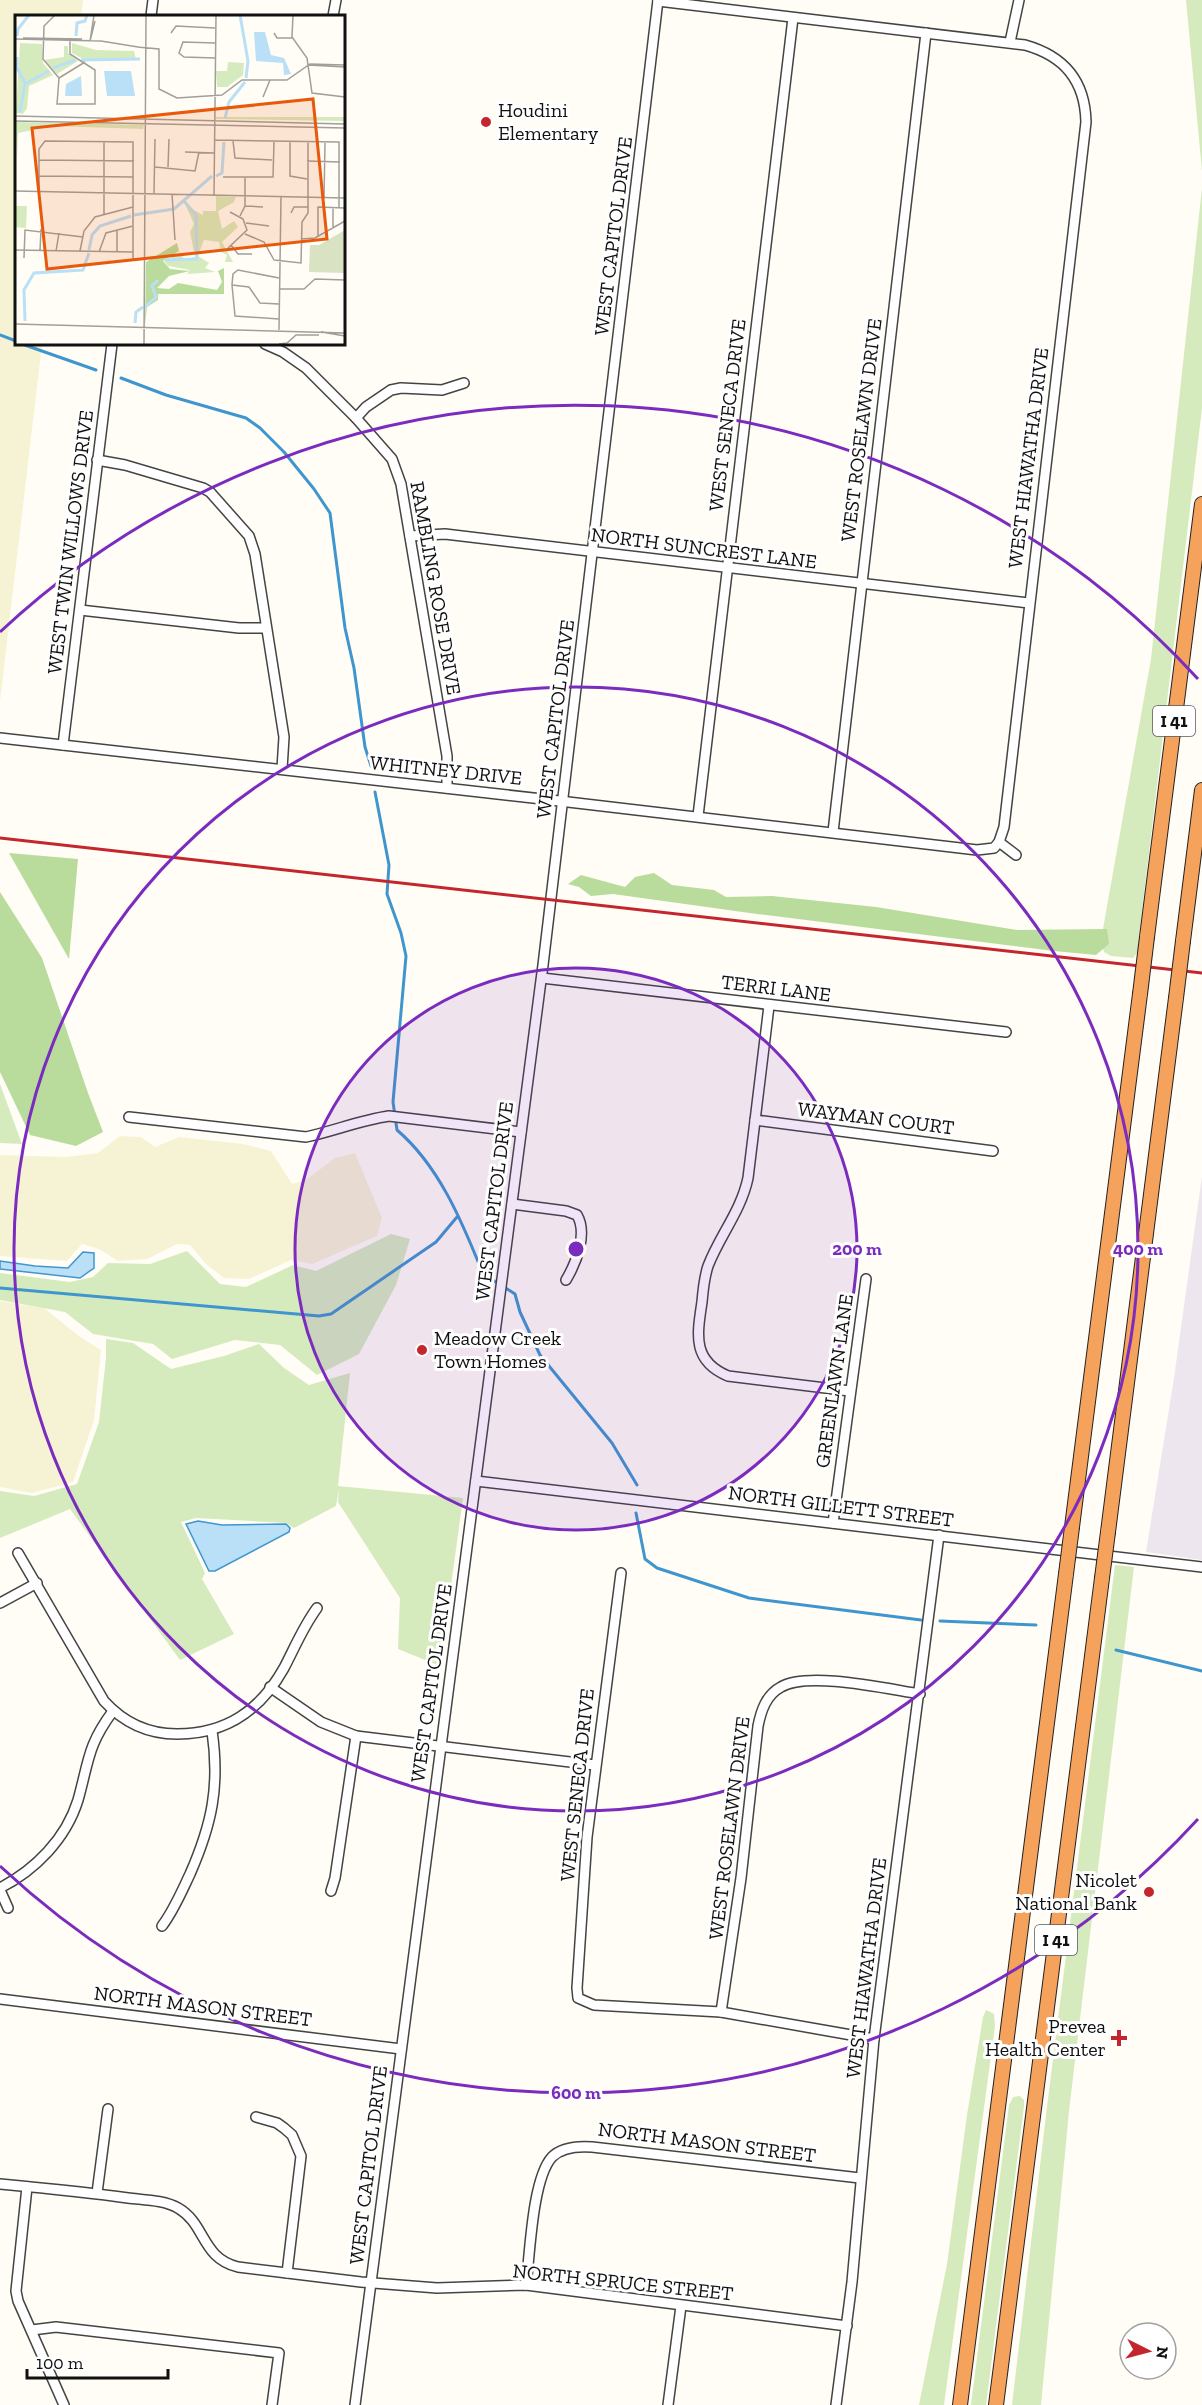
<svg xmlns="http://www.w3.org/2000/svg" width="1202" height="2405" viewBox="0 0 1202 2405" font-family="'Zilla Slab',serif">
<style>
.industrial{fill:#eee6ef}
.farmland{fill:#f6f3d4}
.green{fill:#d5ebbd}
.forest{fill:#b9dc9c}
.water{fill:#b9e0f7;stroke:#3f96cf;stroke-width:1.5}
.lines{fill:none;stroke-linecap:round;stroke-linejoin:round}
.stream{stroke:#3f96cf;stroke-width:3}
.minor-casing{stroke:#444;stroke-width:12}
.highway-casing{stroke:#222;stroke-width:16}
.minor{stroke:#fff;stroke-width:9}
.highway{stroke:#f5a25d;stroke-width:14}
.rail{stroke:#c4262e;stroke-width:3}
.highway-bridge-casing{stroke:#222;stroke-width:16;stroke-linecap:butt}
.highway-bridge{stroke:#f5a25d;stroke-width:14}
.ring{fill:none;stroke:#7b2cbf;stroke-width:3}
.poi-dot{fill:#c4262e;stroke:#fff;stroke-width:2}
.labels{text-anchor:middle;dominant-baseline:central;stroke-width:6;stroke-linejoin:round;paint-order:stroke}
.shield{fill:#fff;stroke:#585858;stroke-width:1.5}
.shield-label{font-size:18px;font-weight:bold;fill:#111}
.poi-label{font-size:20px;fill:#111;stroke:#fff;text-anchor:start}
.street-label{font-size:20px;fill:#111;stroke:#fff}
.inset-river{fill:none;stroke:#b9e0f7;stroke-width:3}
.inset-road{fill:none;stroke:#a09f9a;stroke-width:1.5}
.view{fill:#e8590c;fill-opacity:0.15;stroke:#e8590c;stroke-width:3}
.inset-edge{fill:none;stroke:#111;stroke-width:3}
.centre{fill:#7b2cbf;stroke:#fff;stroke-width:3}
.ring-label{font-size:18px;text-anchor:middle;font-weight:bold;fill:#7b2cbf;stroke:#fff;stroke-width:6;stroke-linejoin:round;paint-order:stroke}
</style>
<rect width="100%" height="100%" fill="#fffdf5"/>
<path class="industrial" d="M 1202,1176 L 1202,1560 L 1146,1552 L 1174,1378 Z"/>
<g class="farmland">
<path d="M 0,0 L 83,0 L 81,16 L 16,16 L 16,344 L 42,344 L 0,701 Z"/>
<path d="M 120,1136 L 141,1137 L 155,1147 L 179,1137 L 243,1144 L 271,1151 L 292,1184 L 306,1180 L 335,1158 L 355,1153 L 382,1218 L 377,1236 L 312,1264 L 291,1260 L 249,1279 L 224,1278 L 206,1264 L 190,1245 L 177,1244 L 147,1259 L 118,1261 L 99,1249 L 82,1244 L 67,1261 L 0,1256 L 0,1155 L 66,1157 L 98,1153 Z"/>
<path d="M 0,1301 L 44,1308 L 80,1337 L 101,1350 L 94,1420 L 73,1482 L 32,1493 L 0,1487 Z"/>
</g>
<g class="green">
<path d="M 1186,0 L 1202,0 L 1202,171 Z"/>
<path d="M 1202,188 L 1202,408 L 1137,953 L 1133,958 L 1111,956 L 1104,952 L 1101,940 L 1151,659 Z"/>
<path d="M 0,1084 L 22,1144 L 0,1143 Z"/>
<path d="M 391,1234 L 410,1239 L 396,1285 L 359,1354 L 317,1375 L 280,1345 L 235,1340 L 172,1359 L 153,1344 L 93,1334 L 65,1312 L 0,1300 L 0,1273 L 70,1282 L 93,1277 L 108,1263 L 150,1264 L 187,1251 L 220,1284 L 246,1287 L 293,1265 L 316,1271 Z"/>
<path d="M 106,1339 L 133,1343 L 171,1369 L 224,1356 L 259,1344 L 284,1368 L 309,1385 L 350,1373 L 338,1486 L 463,1498 L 440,1666 L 398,1649 L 400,1598 L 338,1502 L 339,1489 L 336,1506 L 294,1528 L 286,1523 L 196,1518 L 181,1522 L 205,1573 L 202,1579 L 234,1634 L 180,1660 L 70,1509 L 0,1538 L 0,1491 L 34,1496 L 77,1484 L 99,1422 L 106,1358 Z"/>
<path d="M 1115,1565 L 1134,1567 L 1069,2111 L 1041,2405 L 1012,2405 L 1046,2115 Z"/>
<path d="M 986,2010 L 994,2014 L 995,2026 L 944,2405 L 919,2405 L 947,2264 L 967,2115 L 983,2017 Z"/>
<path d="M 1020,2096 L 1024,2100 L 1024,2106 L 986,2405 L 971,2405 L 1009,2105 L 1013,2097 Z"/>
</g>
<g class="forest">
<path d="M 9,853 L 78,859 L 69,959 Z"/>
<path d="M 654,873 L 672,885 L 714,890 L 726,897 L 772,896 L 876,907 L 1017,930 L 1107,929 L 1109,944 L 1096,955 L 1054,951 L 757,914 L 613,894 L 591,896 L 579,887 L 568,884 L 581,875 L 625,887 L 635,877 Z"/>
<path d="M 0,892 L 42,958 L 88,1093 L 103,1132 L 76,1146 L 30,1135 L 0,1072 Z"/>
</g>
<g class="water">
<path d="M 83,1252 L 94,1253 L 94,1268 L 80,1278 L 0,1269 L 0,1261 L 35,1266 L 68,1268 Z"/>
<path d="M 198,1521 L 222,1525 L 286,1524 L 290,1528 L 289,1532 L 215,1571 L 209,1571 L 186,1524 Z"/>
</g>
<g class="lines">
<g class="stream">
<path d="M 0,335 L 16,341"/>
<path d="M 22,344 L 96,370"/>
<path d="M 121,378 L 166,395 L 246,418 L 260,428 L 284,452 L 314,489 L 330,513 L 345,628 L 354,668 L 365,747 L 371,766"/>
<path d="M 375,792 L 389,865 L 387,894 L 401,933 L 406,956 L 393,1102 L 397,1130 C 438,1165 461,1219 481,1269 L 488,1277 L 515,1294 L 520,1312 L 540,1355 L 612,1443 L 637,1485"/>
<path d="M 0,1288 L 319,1316 L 331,1314 L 436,1242 L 457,1217"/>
<path d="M 636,1513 L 645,1559 L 657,1568 L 749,1598 L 921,1620"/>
<path d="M 940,1621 L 1036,1625"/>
<path d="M 1116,1650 L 1202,1671"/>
</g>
<defs>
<g id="minor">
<path d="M 151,16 L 153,0"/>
<path d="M 333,16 L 336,0"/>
<path d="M 1010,42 L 1019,0"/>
<path d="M 265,344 L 283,352 L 306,368 L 356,418 L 392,459 L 401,484 L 447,756 L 447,788"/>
<path d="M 356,418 L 366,407 L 391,390 L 401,388 L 442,390 L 464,383"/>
<path d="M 97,460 L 125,465 L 203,488 L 210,492 L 249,536 L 255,554 L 284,737 L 282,769"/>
<path d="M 410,536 L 445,534 L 1029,603"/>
<path d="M 80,610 L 239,628 L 266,628"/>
<path d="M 0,738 L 551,800 L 977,850 L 994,848 L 999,842 L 1004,827 L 1086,122 C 1085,80 1064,56 1025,45 L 658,1"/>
<path d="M 63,745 L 112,344"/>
<path d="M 698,816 L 793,18"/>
<path d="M 833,832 L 926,33"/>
<path d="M 999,842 L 1016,855"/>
<path d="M 542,978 L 1006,1032"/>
<path d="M 769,1006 L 748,1178 C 741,1211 720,1235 708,1266 C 704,1278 703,1290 702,1302 C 697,1335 692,1361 728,1376 L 850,1391"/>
<path d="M 129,1117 L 306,1137 C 334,1131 361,1120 389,1116 L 521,1132"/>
<path d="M 755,1120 L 993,1151"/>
<path d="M 512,1204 L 566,1211 L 577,1215 C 588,1234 576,1263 566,1280"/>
<path d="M 476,1481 L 1202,1567"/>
<path d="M 833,1523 L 866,1279"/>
<path d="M 18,1553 L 104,1701 C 123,1722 148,1734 177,1734 C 226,1734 260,1711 284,1668 C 295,1647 303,1627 317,1608"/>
<path d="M 621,1573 L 587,1837 L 577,1988 L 578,1998 L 594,2005 L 721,2012 L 874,2039"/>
<path d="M 0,1603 L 37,1583"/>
<path d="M 270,1687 L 321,1722 L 356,1736 L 595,1765"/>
<path d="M 0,1888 C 35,1870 66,1839 78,1800 C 89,1761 87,1746 113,1711"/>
<path d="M 0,1890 L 8,1908"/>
<path d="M 331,1891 L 335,1878 L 356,1736"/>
<path d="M 162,1926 C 174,1910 181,1893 190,1874 C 212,1824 220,1786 212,1731"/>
<path d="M 0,1999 L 401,2049"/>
<path d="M 721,2012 L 741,1878 L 758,1726 C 761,1711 766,1695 781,1687 C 808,1671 887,1689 920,1694"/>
<path d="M 256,2117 L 277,2123 L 284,2128 L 292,2135 L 301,2156 L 287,2273"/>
<path d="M 0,2184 C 43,2188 86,2192 128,2198 C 144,2200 164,2200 178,2208 C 206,2224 201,2258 238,2267 L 361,2282 L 437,2288 L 526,2285 L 847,2326"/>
<path d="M 27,2187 L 16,2291 L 18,2301 L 64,2405"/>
<path d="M 97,2193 L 108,2109"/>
<path d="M 526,2285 C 530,2255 532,2179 552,2157 C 562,2147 578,2146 592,2147 L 860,2178"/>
<path d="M 32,2330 L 56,2327 L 279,2353 L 272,2405"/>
<path d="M 355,2405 L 543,965 L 658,0"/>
<path d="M 668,2405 L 681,2306"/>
<path d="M 836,2405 L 852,2282 L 874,2039 L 939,1535"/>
</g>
<g id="highway">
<path d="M 1147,937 L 1202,504"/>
<path d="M 1183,941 L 1202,790"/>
<path d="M 1072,1527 L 1140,994"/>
<path d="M 1108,1532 L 1176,998"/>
<path d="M 960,2405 L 1066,1574"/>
<path d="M 996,2405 L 1102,1578"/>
</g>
</defs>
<use href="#minor" class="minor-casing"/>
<use href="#highway" class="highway-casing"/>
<use href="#minor" class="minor"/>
<use href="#highway" class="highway"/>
<path class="rail" d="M 0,838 L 1202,973"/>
<defs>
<g id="highway-bridge">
<path d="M 1140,994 L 1147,937"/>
<path d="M 1176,998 L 1183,941"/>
<path d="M 1066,1574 L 1072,1527"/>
<path d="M 1102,1578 L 1108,1532"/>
</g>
</defs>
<use href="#highway-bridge" class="highway-bridge-casing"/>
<use href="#highway-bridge" class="highway-bridge"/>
</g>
<circle cx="576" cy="1249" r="281" fill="#7b2cbf" fill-opacity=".12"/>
<g class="ring">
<circle cx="576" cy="1249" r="281"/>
<circle cx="576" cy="1249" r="562"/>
<path d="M1198 1819A844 844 0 0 1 0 1866M0 632A844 844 0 0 1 1198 679"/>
</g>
<g class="poi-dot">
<circle cx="486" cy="122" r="6"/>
<circle cx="422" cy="1350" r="6"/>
<circle cx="1149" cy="1892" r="6"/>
<path d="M1116 2029h6v6h6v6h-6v6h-6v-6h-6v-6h6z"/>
</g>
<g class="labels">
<g class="shield">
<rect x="1153" y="706" width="42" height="30" rx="4.5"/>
<rect x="1035" y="1925" width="42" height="30" rx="4.5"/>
</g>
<g class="shield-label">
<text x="1174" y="721">I 41</text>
<text x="1056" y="1940">I 41</text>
</g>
<g class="poi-label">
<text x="498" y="110">Houdini<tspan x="498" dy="23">Elementary</tspan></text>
<text x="434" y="1338">Meadow Creek<tspan x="434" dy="23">Town Homes</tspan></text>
<text x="1137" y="1880" text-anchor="end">Nicolet<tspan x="1137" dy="23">National Bank</tspan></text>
<text x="1106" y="2026" text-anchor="end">Prevea<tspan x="1106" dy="23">Health Center</tspan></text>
</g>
<g class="street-label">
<text transform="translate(613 236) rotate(-83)">WEST CAPITOL DRIVE</text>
<text transform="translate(727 415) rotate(-83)">WEST SENECA DRIVE</text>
<text transform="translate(861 430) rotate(-83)">WEST ROSELAWN DRIVE</text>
<text transform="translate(1028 458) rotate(-83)">WEST HIAWATHA DRIVE</text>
<text transform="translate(70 542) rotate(-83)">WEST TWIN WILLOWS DRIVE</text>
<text transform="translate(704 548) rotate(7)">NORTH SUNCREST LANE</text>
<text transform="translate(436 588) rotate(80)">RAMBLING ROSE DRIVE</text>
<text transform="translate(555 719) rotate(-83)">WEST CAPITOL DRIVE</text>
<text transform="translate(446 770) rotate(6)">WHITNEY DRIVE</text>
<text transform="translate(776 988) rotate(7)">TERRI LANE</text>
<text transform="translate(876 1118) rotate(7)">WAYMAN COURT</text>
<text transform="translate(494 1201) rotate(-83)">WEST CAPITOL DRIVE</text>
<text transform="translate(834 1381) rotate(-82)">GREENLAWN LANE</text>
<text transform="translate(841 1506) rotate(7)">NORTH GILLETT STREET</text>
<text transform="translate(431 1683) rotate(-82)">WEST CAPITOL DRIVE</text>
<text transform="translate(577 1785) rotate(-84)">WEST SENECA DRIVE</text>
<text transform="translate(729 1828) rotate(-83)">WEST ROSELAWN DRIVE</text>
<text transform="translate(866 1968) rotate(-83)">WEST HIAWATHA DRIVE</text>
<text transform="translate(203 2006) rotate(7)">NORTH MASON STREET</text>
<text transform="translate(707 2142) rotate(7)">NORTH MASON STREET</text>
<text transform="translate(368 2165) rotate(-83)">WEST CAPITOL DRIVE</text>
<text transform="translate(623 2282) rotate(6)">NORTH SPRUCE STREET</text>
</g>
</g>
<g transform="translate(15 15)">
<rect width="330" height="330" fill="#fffdf5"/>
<path d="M 5,28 L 27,29 L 28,48 L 38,60 L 14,71 L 12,93 L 8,99 L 1,98 ZM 57,28 L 81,35 L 119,36 L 121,45 L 68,44 L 57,38 ZM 49,31 L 53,31 L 53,38 L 63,46 L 42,59 L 29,45 L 49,42 ZM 213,47 L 229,48 L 228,60 L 212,72 L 202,72 L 201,56 L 212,56 ZM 201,102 L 330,102 L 330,106 L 201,104 ZM 1,107 L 129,110 L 128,114 L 38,111 L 3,118 L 2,143 ZM 201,181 L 221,182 L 219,187 L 203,196 L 207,214 L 219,206 L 223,212 L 207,227 L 218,247 L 210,247 L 212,240 L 206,237 L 204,227 L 189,225 L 183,241 L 194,248 L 190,253 L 200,257 L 172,259 L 175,255 L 153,251 L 149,246 L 165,237 L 169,244 L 180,242 L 175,217 L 179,209 L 171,191 L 188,200 L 188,196 L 201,196 ZM 0,191 L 12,191 L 11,213 L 0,212 Z" fill="#d5ebbd"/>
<path d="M 162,228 L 164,236 L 148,246 L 155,254 L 175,256 L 154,261 L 142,273 L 154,274 L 163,268 L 202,275 L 207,267 L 203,256 L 209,253 L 209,279 L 143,279 L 143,285 L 132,292 L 130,310 L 131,247 Z" fill="#b9dc9c"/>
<path d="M 330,215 L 330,258 L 294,257 L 295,230 L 304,230 Z" fill="#d9e3c4"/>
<path d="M 239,17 L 250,17 L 256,40 L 269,43 L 276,59 L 269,60 L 268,48 L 241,46 ZM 89,56 L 116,56 L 120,81 L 92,81 ZM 66,61 L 67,81 L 50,81 L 51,69 Z" fill="#b9e0f7"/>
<path class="inset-river" d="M 225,0 L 233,46 L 231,63M 2,21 L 3,14 L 14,0M 61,21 L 62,8 L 70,6 L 72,0M 2,42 L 2,53 L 10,68M 66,45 L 125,44M 38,53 L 61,45M 5,97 L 10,69 L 34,56M 210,103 L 214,87 L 230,67M 201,161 L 207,158 L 209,127M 119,200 L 159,194 L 197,161M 74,235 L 77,220 L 85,211 L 116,201M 150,245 L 182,244 L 181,200 L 168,185M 130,292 L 141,282 L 137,271 L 143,265M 10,306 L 9,275 L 19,258 L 68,255 L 74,238M 120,308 L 121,297 L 128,292"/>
<path class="inset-road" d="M 40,0 L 29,11 L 28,44 L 44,63M 278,0 L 277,22 L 292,43 L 297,78 L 330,82M 156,18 L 161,11 L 200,13M 259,18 L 262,23 L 277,23M 8,23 L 67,24M 0,24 L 86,26 L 123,32M 0,25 L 0,88M 75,26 L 79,0M 75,26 L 80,6M 200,28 L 168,27 L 164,38 L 169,42 L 200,43M 122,32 L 144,34 L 144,74 L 162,83 L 207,80 L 227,65 L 272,65 L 295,49 L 330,50M 293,50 L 330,52M 44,63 L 42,89 L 80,89 L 80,55 L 55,39 L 55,23M 44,63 L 70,47M 248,82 L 255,65M 0,101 L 330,109M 0,106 L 330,113M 199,125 L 324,127 L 324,193M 218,126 L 220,143 L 257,145M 275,127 L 275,161 L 292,164M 170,137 L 199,138M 24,145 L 119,146M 292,146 L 325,147M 140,152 L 180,156 L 184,137M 153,152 L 154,124M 24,161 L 118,162M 208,162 L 258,162 L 259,127M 0,176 L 330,183M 24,177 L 24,134 L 30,126 L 118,127 L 118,245M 139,178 L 140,124M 157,179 L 160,225M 199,180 L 201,0M 309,183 L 310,128M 230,191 L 248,192M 318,193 L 318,213M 276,198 L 279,192 L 293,192M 89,199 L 89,126M 225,201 L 230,191 L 230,163M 231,208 L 254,211M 102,215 L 102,237M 230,219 L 249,227 L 259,245M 303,221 L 303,192 L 330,193M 286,224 L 300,223 L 330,206M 216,230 L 223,239 L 237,239M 213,233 L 232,215 L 228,204 L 215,197M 0,235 L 118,237M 25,236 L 26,214M 41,236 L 44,218M 65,236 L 69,216 L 80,202 L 118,192M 84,237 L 91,218 L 118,211M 9,243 L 10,215 L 68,222M 259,245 L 286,248 L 287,207 L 293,198 L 293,126M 217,270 L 234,272 L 245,288 L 264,289M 264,274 L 289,274 L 300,264 L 330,265M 264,304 L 220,301 L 217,270 L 218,259 L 223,255 L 264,263M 0,309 L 330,318M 264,315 L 266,182M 306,317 L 330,321M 264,329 L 272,328 L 281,320 L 304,320M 129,330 L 131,0"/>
<path class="view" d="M 298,84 L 312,224 L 32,254 L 17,113 Z"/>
<rect width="330" height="330" class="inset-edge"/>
</g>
<circle cx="576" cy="1249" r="9" class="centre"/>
<g class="ring-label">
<text x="857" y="1255">200 m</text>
<text x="1138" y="1255">400 m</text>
<text x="576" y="2099">600 m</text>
</g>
<g transform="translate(1148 2351) rotate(96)"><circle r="28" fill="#ffffff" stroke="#a0a0a0" stroke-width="1.5"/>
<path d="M0-4.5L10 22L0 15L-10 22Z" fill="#c4262e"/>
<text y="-9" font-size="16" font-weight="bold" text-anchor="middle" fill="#111111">N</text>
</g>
<path d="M27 2369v9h141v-9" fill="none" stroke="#111111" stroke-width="3"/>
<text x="36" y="2369" font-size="18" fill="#111111" stroke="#ffffff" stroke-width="4.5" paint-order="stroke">100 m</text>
</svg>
